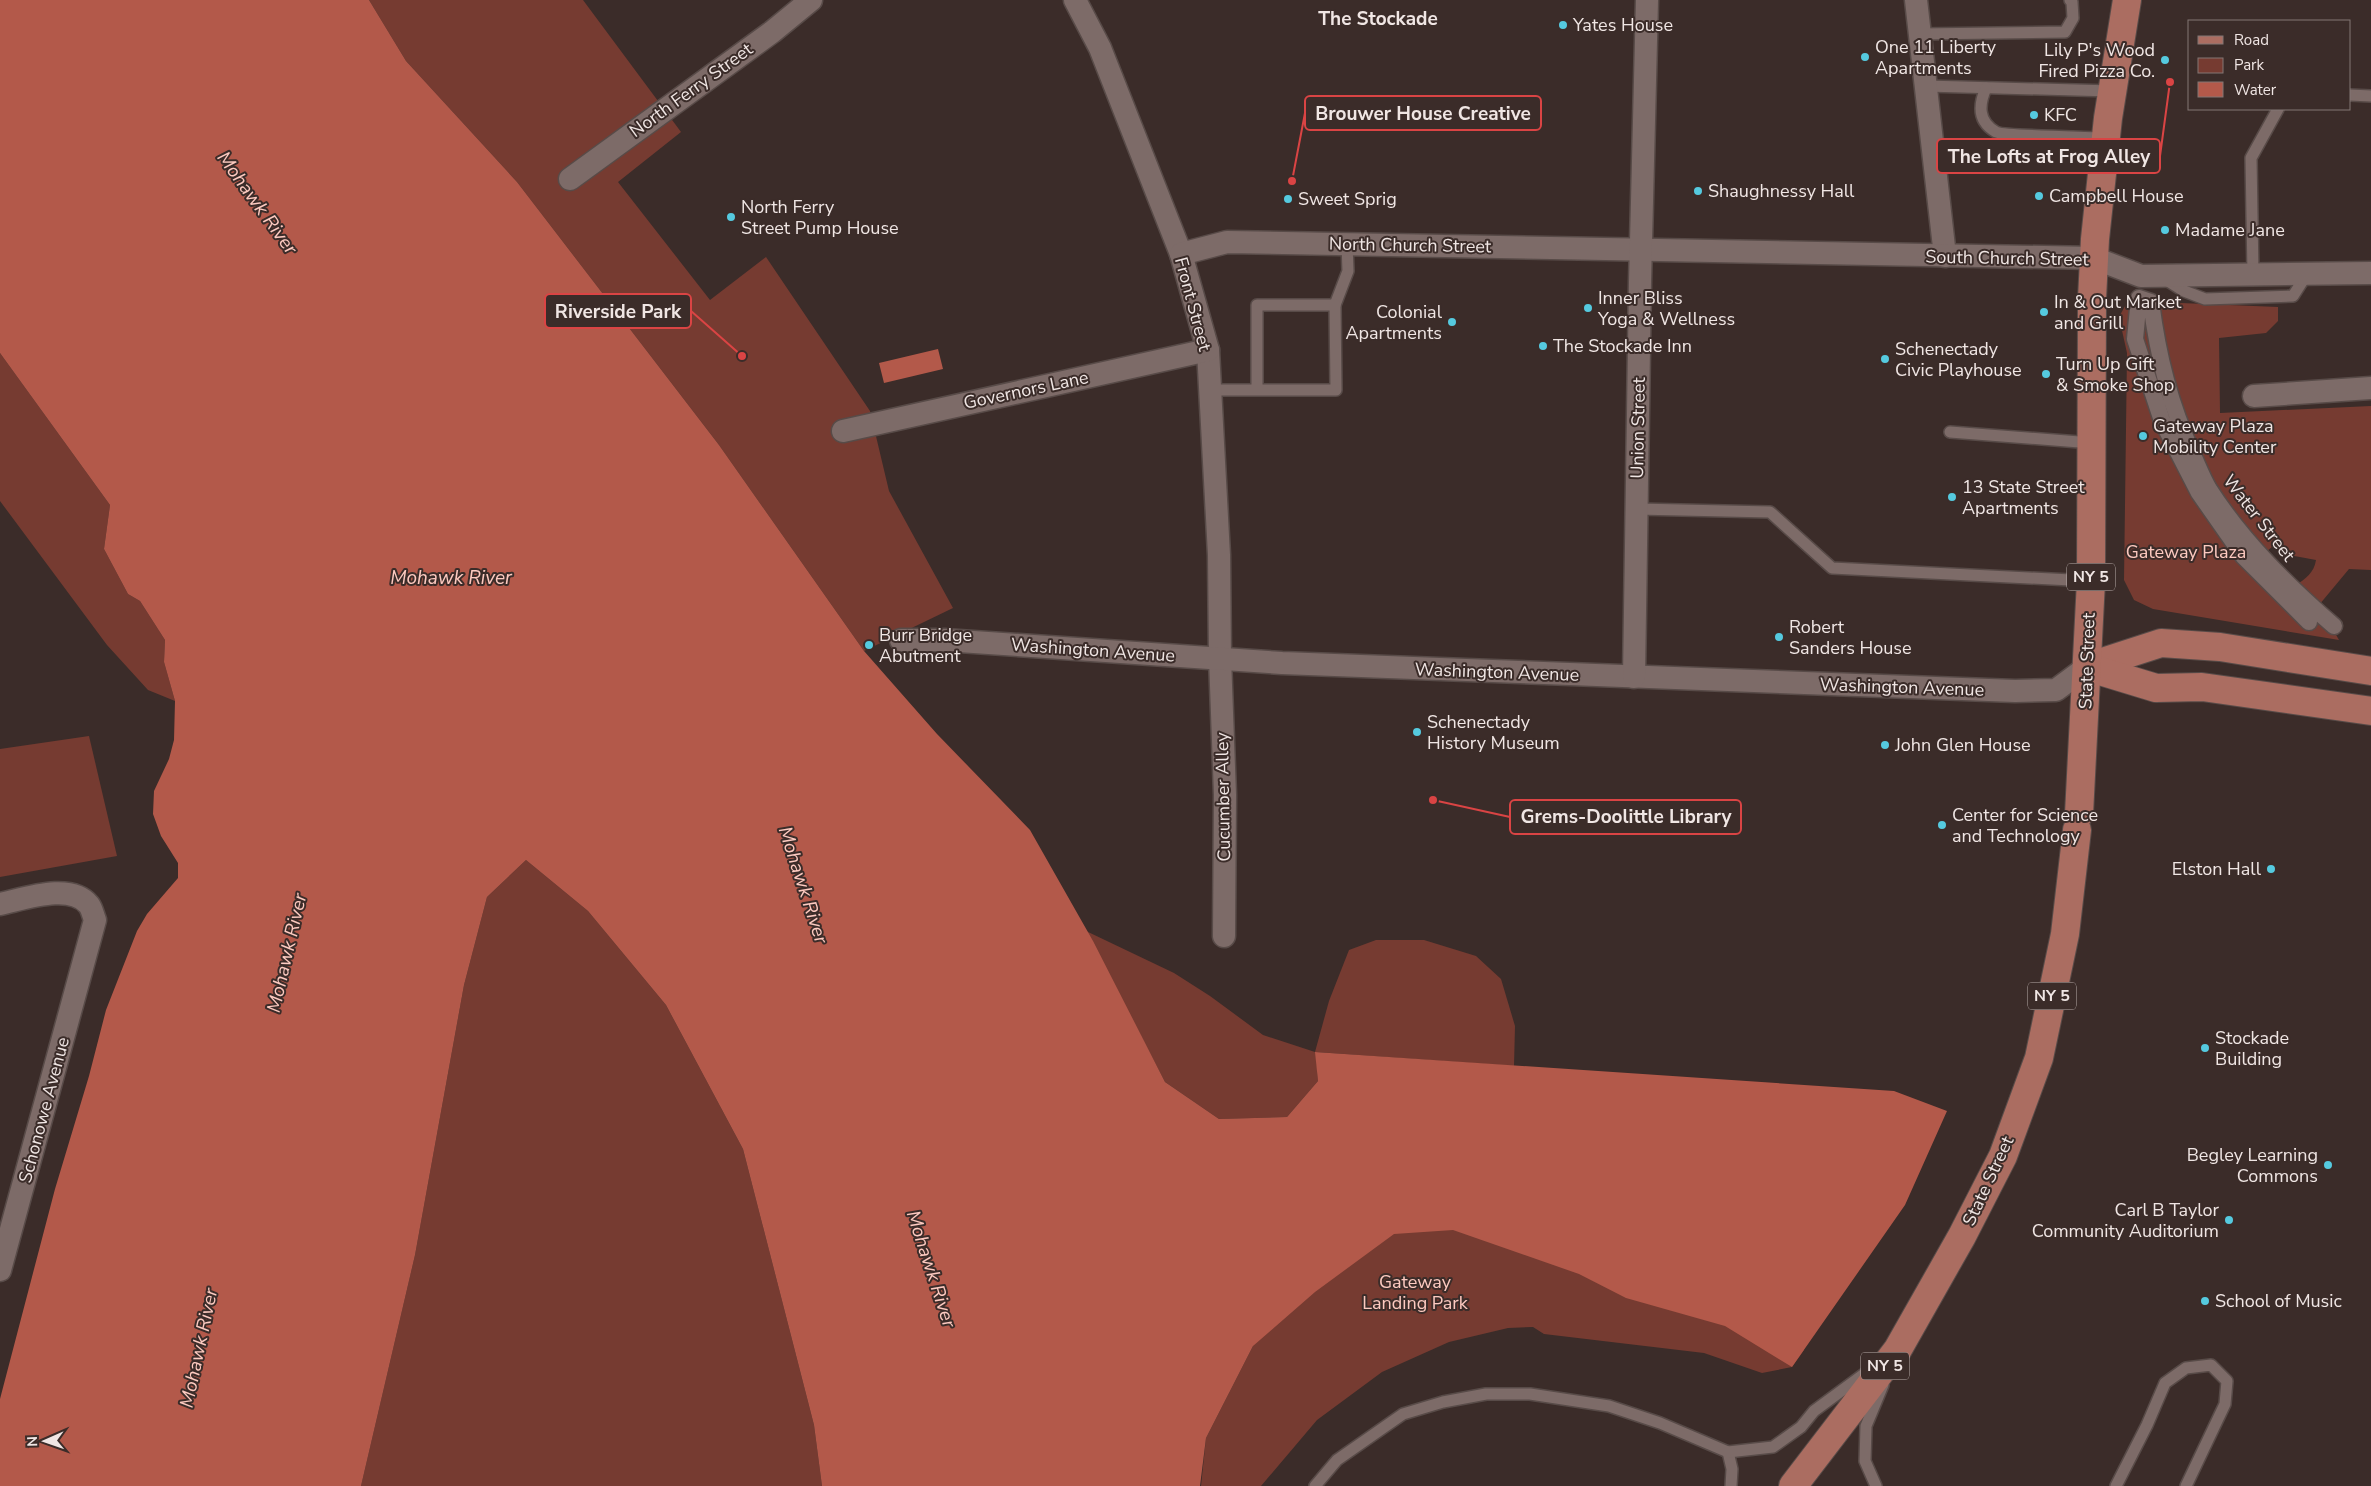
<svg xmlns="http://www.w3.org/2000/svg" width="2371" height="1486" viewBox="0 0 2371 1486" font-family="'Nunito Sans',sans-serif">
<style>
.green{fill:#763b31;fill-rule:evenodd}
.water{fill:#b3594a}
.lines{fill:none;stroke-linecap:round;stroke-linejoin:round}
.service-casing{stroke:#584b48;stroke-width:14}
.pedestrian-casing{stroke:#584b48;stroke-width:19}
.minor-casing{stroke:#584b48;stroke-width:25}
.primary-casing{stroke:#584b48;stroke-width:30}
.service{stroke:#7d6b68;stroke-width:11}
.pedestrian{stroke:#7d6b68;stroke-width:16}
.minor{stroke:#7d6b68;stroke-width:22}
.primary{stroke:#ab6d61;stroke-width:28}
.poi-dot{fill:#55cadf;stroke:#3b2c29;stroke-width:2}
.labels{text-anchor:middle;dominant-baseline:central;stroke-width:4;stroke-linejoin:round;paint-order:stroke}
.shield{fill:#3b2c29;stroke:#baaeac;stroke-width:1}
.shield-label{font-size:16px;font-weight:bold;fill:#f0e6e4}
.poi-label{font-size:18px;fill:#f0e6e4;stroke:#3b2c29;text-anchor:start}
.street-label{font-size:18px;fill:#f0e6e4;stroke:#3b2c29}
.park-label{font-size:18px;fill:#fdcac0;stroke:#3b2c29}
.neighbourhood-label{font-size:19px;font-weight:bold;fill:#f0e6e4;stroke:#3b2c29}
.water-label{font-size:19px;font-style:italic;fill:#fecbc1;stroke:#3b2c29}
.leader{fill:none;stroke:#da4444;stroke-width:2}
.callout-dot{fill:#da4444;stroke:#3b2c29;stroke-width:2}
.callout{fill:#3b2c29;stroke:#da4444;stroke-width:2}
.callout-label{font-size:19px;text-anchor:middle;font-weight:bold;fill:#f0e6e4}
</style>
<rect width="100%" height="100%" fill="#3b2c29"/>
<g class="green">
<path d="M 369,0 L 583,0 L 681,132 L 618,182 L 710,300 L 766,257 L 870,411 L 889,491 L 953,608 L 864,651 L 719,445 L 517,182 L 406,61 Z"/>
<path d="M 2130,297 L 2156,302 L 2278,307 L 2278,321 L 2266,333 L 2219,338 L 2220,413 L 2371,406 L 2371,570 L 2349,569 L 2319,605 L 2339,640 L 2153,609 L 2134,600 L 2124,580 L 2127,353 L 2119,317 ZM 2273,546 L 2289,555 L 2316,560 C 2314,573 2306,578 2295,586 L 2265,553 Z"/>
<path d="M 0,353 L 110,505 L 104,549 L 128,594 L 140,601 L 165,640 L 164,662 L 175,701 L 148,690 L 107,645 L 0,501 Z"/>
<path d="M 89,736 L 117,856 L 0,877 L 0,749 Z"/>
<path d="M 526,860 L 588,911 L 666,1005 L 743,1149 L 814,1425 L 822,1486 L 361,1486 L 415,1255 L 464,985 L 487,897 Z"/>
<path d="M 1086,931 L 1174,973 L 1210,996 L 1263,1035 L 1315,1052 L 1329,1001 L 1349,950 L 1376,940 L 1424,940 L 1476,956 L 1501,979 L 1515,1026 L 1514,1066 L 1316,1052 L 1318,1081 L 1287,1117 L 1219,1119 L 1165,1082 Z"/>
<path d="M 1311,1177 L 1804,1350 L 1792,1367 L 1762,1373 L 1704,1353 L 1544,1334 L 1533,1327 L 1508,1328 L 1449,1342 L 1382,1372 L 1317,1420 L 1261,1486 L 1201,1486 L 1206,1438 L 1253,1346 Z"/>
</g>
<g class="water">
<path d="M 0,0 L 369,0 L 406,61 L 517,182 L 719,445 L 864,651 L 937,734 L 1030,830 L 1093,941 L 1165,1082 L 1219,1119 L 1287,1117 L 1318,1081 L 1315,1052 L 1894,1091 L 1947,1111 L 1905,1205 L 1792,1367 L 1725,1326 L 1626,1298 L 1579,1274 L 1453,1230 L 1394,1234 L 1315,1292 L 1253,1346 L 1206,1438 L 1200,1486 L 822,1486 L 814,1425 L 743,1149 L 666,1005 L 588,911 L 526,860 L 487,897 L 464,985 L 415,1255 L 361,1486 L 0,1486 L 0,1399 L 55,1189 L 89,1076 L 106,1010 L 137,931 L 147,914 L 178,878 L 178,863 L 161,836 L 153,814 L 154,791 L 169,759 L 174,740 L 175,701 L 164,662 L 165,640 L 140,601 L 128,594 L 104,549 L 110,505 L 0,353 Z"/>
<path d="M 938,349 L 943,369 L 884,383 L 879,363 Z"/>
</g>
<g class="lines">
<defs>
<g id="service">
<path d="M 1920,34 L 2065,32 L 2073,18 L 2072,2 L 2070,0"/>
<path d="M 1926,86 L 2112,91"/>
<path d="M 1986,88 C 1979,104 1977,121 1996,132 C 2003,136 2088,137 2105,138"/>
<path d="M 2350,95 L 2371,96"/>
<path d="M 2253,274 L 2251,158 L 2278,109"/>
<path d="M 2165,279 L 2184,291 L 2205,299 L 2293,296 L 2307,274"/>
<path d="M 1335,305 L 1348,271 L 1347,244"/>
<path d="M 1209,390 L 1336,390 L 1335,305 L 1257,305 L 1257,390"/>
<path d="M 1950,432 L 2092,443"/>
<path d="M 1637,509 L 1770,512 L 1832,568 L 2091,581"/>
<path d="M 1728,1452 L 1732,1469 L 1731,1486"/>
<path d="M 1315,1486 L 1337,1460 L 1403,1414 L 1443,1402 L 1486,1394 L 1530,1394 L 1609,1406 L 1660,1423 L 1728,1452 L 1773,1447 L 1801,1427 L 1814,1411 L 1871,1369"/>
<path d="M 1876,1486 L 1865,1461 L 1866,1426 L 1883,1385"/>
<path d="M 2116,1486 L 2147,1425 L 2165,1383 L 2186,1368 L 2211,1365 L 2227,1381 L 2225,1404 L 2186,1486"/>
</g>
<path id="pedestrian" d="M 2309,622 L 2243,556 L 2199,493 L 2162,421 L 2135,339 L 2139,298 L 2151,302 C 2158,357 2170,404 2193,455 C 2198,466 2203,479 2209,489 C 2243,542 2287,585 2334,626"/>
<g id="minor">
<path d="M 1075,0 L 1100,48 L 1181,254 L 1208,350 L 1219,555 L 1220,658 L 1225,795 L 1224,936"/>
<path d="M 1916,0 L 1945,256"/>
<path d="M 570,179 L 772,32 L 811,0"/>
<path d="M 1181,254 L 1227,242 L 2094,258 L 2141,276 L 2371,273"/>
<path d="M 2254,396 L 2371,388"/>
<path d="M 843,431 L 1208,350"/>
<path d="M 901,640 L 944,640 L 1282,663 L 2015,691 L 2056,690 L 2087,667"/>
<path d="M 1634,677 L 1640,282 L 1647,0"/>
<path d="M 0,904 C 24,899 71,882 89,905 C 92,909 93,915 95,920 L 0,1270"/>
</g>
<g id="primary">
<path d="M 2087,667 L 2161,643 L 2220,647 L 2371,671"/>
<path d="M 2087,667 L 2156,688 L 2202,687 L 2371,711"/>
<path d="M 2079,814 L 2091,581 L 2092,299 L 2095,239 L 2108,118 L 2127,0"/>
<path d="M 1793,1486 L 1898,1349 L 1962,1236 L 2003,1156 L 2039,1058 L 2065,934 L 2077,830"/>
</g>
</defs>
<use href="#service" class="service-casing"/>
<use href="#pedestrian" class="pedestrian-casing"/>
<use href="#minor" class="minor-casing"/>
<use href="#primary" class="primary-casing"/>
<use href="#service" class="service"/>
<use href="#pedestrian" class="pedestrian"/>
<use href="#minor" class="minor"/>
<use href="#primary" class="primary"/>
</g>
<g class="poi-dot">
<circle cx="1563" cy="25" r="5"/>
<circle cx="1865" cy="57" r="5"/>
<circle cx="2165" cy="60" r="5"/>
<circle cx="2034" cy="115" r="5"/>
<circle cx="1698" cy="191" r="5"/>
<circle cx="2039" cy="196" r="5"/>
<circle cx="1288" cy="199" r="5"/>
<circle cx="731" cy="217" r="5"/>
<circle cx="2165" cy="230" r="5"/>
<circle cx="1588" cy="308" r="5"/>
<circle cx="2044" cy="312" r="5"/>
<circle cx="1452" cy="322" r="5"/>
<circle cx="1543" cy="346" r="5"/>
<circle cx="1885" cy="359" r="5"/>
<circle cx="2046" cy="374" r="5"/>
<circle cx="2143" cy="436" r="5"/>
<circle cx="1952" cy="497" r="5"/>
<circle cx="1779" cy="637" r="5"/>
<circle cx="869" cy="645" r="5"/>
<circle cx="1417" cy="732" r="5"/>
<circle cx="1885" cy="745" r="5"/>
<circle cx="1942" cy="825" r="5"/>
<circle cx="2271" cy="869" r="5"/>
<circle cx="2205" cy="1048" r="5"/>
<circle cx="2328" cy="1165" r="5"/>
<circle cx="2229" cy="1220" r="5"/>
<circle cx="2205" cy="1301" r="5"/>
</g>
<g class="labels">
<g class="shield">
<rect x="2067" y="563.5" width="48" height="27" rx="4"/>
<rect x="2028" y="982.5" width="48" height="27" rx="4"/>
<rect x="1861" y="1352.5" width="48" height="27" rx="4"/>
</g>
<g class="shield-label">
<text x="2091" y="577">NY 5</text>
<text x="2052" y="996">NY 5</text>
<text x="1885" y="1366">NY 5</text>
</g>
<g class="poi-label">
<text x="1573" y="25">Yates House</text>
<text x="1875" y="47">One 11 Liberty<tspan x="1875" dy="21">Apartments</tspan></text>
<text x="2155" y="50" text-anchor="end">Lily P's Wood<tspan x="2155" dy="21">Fired Pizza Co.</tspan></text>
<text x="2044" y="115">KFC</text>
<text x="1708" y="191">Shaughnessy Hall</text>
<text x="2049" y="196">Campbell House</text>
<text x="1298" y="199">Sweet Sprig</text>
<text x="741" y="207">North Ferry<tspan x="741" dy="21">Street Pump House</tspan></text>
<text x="2175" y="230">Madame Jane</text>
<text x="1598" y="298">Inner Bliss<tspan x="1598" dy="21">Yoga &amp; Wellness</tspan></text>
<text x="2054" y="302">In &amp; Out Market<tspan x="2054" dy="21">and Grill</tspan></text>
<text x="1442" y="312" text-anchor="end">Colonial<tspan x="1442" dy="21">Apartments</tspan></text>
<text x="1553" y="346">The Stockade Inn</text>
<text x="1895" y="349">Schenectady<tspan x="1895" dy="21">Civic Playhouse</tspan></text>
<text x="2056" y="364">Turn Up Gift<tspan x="2056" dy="21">&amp; Smoke Shop</tspan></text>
<text x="2153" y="426">Gateway Plaza<tspan x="2153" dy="21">Mobility Center</tspan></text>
<text x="1962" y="487">13 State Street<tspan x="1962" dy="21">Apartments</tspan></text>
<text x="1789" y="627">Robert<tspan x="1789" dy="21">Sanders House</tspan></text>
<text x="879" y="635">Burr Bridge<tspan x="879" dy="21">Abutment</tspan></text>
<text x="1427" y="722">Schenectady<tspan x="1427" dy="21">History Museum</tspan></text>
<text x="1895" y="745">John Glen House</text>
<text x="1952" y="815">Center for Science<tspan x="1952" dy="21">and Technology</tspan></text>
<text x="2261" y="869" text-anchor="end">Elston Hall</text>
<text x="2215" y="1038">Stockade<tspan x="2215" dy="21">Building</tspan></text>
<text x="2318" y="1155" text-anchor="end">Begley Learning<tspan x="2318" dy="21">Commons</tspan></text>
<text x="2219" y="1210" text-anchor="end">Carl B Taylor<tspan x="2219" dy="21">Community Auditorium</tspan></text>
<text x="2215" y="1301">School of Music</text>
</g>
<g class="street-label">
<text transform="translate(691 90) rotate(-36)">North Ferry Street</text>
<text transform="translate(1410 245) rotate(1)">North Church Street</text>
<text transform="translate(2007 258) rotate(1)">South Church Street</text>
<text transform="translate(1193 304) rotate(75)">Front Street</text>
<text transform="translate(1026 390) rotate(-12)">Governors Lane</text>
<text transform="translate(1638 428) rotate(-89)">Union Street</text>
<text transform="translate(2259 518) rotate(52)">Water Street</text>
<text transform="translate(1093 650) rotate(4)">Washington Avenue</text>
<text transform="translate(2087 661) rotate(-88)">State Street</text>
<text transform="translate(1497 672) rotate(2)">Washington Avenue</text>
<text transform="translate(1902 687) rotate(2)">Washington Avenue</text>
<text transform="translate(1223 797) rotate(-91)">Cucumber Alley</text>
<text transform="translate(44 1110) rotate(-75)">Schonowe Avenue</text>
<text transform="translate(1988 1181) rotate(-65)">State Street</text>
</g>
<g class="park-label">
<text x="2186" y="552">Gateway Plaza</text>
<text x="1415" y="1282">Gateway<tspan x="1415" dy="21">Landing Park</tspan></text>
</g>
<g class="neighbourhood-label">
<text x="1378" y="19">The Stockade</text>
</g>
<g class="water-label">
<text transform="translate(257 203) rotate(54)">Mohawk River</text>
<text x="451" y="578">Mohawk River</text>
<text transform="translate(803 885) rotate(72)">Mohawk River</text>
<text transform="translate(287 953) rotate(-77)">Mohawk River</text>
<text transform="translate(931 1269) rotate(72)">Mohawk River</text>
<text transform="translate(199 1348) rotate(-78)">Mohawk River</text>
</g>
</g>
<path class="leader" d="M1292 181L1305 113M2170 82L2160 156M742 356L691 311M1433 800L1510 817"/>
<g class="callout-dot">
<circle cx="1292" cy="181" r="5"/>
<circle cx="2170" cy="82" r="5"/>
<circle cx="742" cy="356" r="5"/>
<circle cx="1433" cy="800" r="5"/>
</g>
<g class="callout">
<rect x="1305" y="96" width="236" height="34" rx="5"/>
<rect x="1937" y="139" width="223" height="34" rx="5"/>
<rect x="545" y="294" width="146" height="34" rx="5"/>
<rect x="1510" y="800" width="231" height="34" rx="5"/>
</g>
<g class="callout-label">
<text x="1423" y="120">Brouwer House Creative</text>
<text x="2049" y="163">The Lofts at Frog Alley</text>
<text x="618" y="318">Riverside Park</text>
<text x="1626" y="823">Grems-Doolittle Library</text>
</g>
<rect x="2188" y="20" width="162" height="90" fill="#3b2c29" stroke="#837674"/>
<rect x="2198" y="36" width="25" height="8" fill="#ab6d61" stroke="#837674"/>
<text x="2234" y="45" font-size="15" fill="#f0e6e4">Road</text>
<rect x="2198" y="58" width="25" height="15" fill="#763b31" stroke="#837674"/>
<text x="2234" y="70" font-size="15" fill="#f0e6e4">Park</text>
<rect x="2198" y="82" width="25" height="15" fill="#b3594a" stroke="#837674"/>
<text x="2234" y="95" font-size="15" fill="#f0e6e4">Water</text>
<g transform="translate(45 1441) rotate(268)" stroke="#3b2c29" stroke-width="4" paint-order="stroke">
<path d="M0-4L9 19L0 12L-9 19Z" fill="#f0e6e4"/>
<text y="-8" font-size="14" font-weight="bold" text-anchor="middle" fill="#f0e6e4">N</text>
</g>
</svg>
